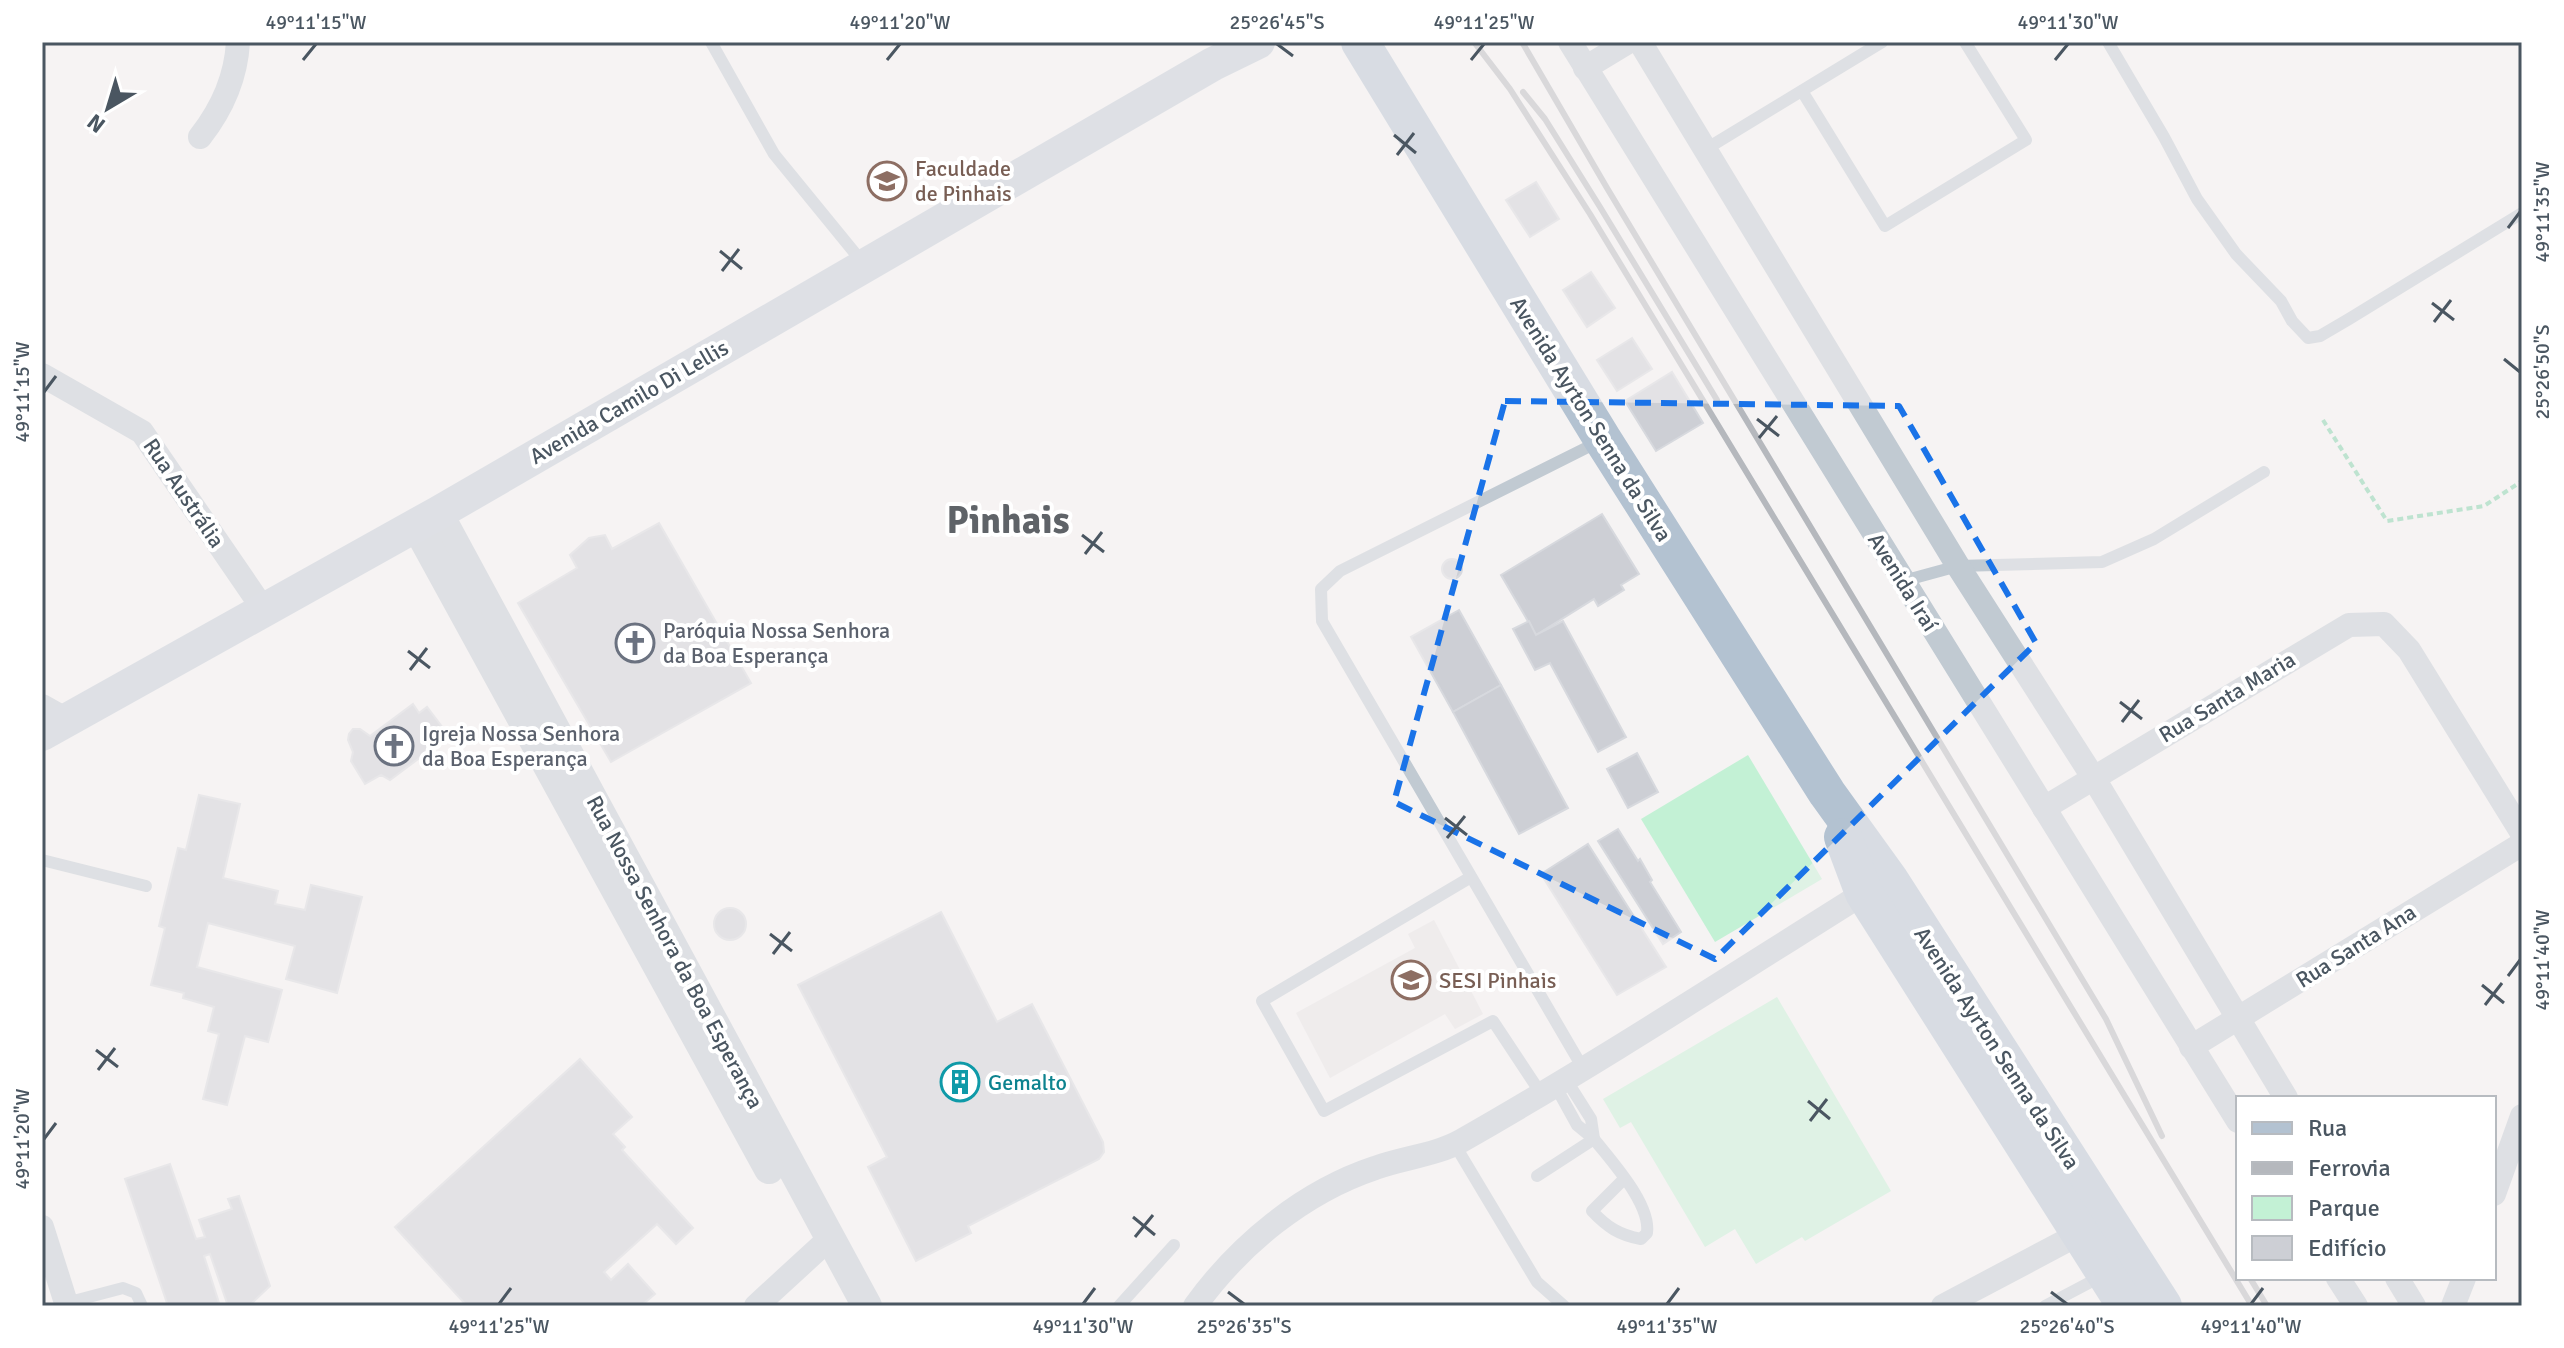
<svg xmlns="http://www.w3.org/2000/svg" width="2564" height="1348" viewBox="0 0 2564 1348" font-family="Signika,sans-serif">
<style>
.education{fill:#e6e4e5}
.green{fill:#c3f1d5}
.building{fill:#cdcfd5;stroke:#d7d9de;stroke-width:2}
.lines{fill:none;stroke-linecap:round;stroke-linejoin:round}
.path{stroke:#7ad0a6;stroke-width:4;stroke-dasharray:6 4;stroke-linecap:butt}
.service{stroke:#c1cad2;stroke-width:12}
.minor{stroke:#c1cad2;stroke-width:24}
.tertiary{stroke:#c1cad2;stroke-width:30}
.secondary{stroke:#c1cbd6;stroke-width:34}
.primary{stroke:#b3c2d1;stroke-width:38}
.rail{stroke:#b5b8bd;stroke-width:6}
.marked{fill:none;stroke:#1a73e8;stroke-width:6;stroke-dasharray:16 10;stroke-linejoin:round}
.ticks{fill:none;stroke:#4a5661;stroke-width:3}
.labels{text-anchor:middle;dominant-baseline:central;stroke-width:8;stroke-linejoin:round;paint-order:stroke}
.education-label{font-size:22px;fill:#785e54;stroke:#fff;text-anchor:start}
.street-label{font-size:22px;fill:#4a5661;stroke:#fff}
.worship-label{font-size:22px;fill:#5b616d;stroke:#fff;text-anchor:start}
.culture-label{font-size:22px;fill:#0d838f;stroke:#fff;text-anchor:start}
.town-label{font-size:38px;font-weight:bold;fill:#5f6368;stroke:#fff}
.neatline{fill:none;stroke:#4a5661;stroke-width:3}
.ticks-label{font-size:20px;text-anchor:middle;fill:#4a5661}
</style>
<rect width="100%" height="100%" fill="#f5f3f3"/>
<path class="education" d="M 1434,920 L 1483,1014 L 1455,1029 L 1445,1014 L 1330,1078 L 1296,1013 L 1415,948 L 1408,934 Z"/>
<g class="green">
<path d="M 1748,755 L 1822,879 L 1715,942 L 1641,819 Z"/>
<path d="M 1777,997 L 1891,1191 L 1805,1241 L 1802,1237 L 1756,1264 L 1735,1229 L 1705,1247 L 1631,1122 L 1620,1128 L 1603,1099 Z"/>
</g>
<g class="building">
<path d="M 1536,182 L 1559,219 L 1530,237 L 1506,200 Z"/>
<path d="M 1591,272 L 1615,308 L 1587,327 L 1563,290 Z"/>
<path d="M 1632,338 L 1652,369 L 1617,391 L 1597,360 Z"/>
<path d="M 1672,372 L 1703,423 L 1656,451 L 1625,401 Z"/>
<path d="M 1602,514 L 1639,574 L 1621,585 L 1624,590 L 1598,606 L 1594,599 L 1536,635 L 1501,575 Z"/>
<path d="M 659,523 L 751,683 L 611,762 L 518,603 L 577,568 L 570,555 L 589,538 L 605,535 L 612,549 Z"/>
<circle cx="1452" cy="569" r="10"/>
<path d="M 1459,610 L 1501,685 L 1453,712 L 1411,637 Z"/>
<path d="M 1529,621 L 1536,635 L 1563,621 L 1626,737 L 1598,752 L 1550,663 L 1535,670 L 1513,629 Z"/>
<path d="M 1501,685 L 1568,808 L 1519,834 L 1453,712 Z"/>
<path d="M 413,704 L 419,713 L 427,707 L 449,736 L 390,780 L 381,775 L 365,784 L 351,761 L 353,752 L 348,740 L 349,734 L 353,729 L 360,729 L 370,736 Z"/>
<path d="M 1637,753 L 1658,792 L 1628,808 L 1607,769 Z"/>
<path d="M 199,795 L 240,804 L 223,878 L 278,891 L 275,904 L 305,910 L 311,885 L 362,897 L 337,993 L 286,979 L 295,946 L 208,923 L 197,967 L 282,990 L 268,1042 L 245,1036 L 227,1105 L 203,1099 L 219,1034 L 208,1031 L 214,1007 L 183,998 L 184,993 L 151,985 L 165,928 L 159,926 L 178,848 L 186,850 Z"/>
<path d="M 1618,829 L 1638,861 L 1640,859 L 1652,880 L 1650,882 L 1681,932 L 1663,944 L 1598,841 Z"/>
<path d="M 1588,844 L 1666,967 L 1617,995 L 1541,874 Z"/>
<circle cx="730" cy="924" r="16"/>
<path d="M 941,912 L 997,1022 L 1032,1004 L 1103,1142 L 1104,1152 L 1099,1159 L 968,1226 L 971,1233 L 916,1261 L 868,1167 L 887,1157 L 798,985 Z"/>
<path d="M 580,1059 L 632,1117 L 613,1134 L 625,1147 L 622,1150 L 693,1228 L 676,1244 L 657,1224 L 604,1272 L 611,1280 L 628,1264 L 655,1294 L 641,1306 L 467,1306 L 395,1227 Z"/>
<path d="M 170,1164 L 196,1239 L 205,1237 L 199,1220 L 232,1209 L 228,1199 L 239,1196 L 270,1286 L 249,1306 L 228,1306 L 210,1254 L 204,1256 L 220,1306 L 168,1306 L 125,1179 Z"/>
</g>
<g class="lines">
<path class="path" d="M 2323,420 L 2387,521 L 2484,506 L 2522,481"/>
<g class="service">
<path d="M 711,42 L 774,154 L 863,263"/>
<path d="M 2108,42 L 2164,137 L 2197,199 L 2236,254 L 2281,301 L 2292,321 L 2308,338 L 2320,336 L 2349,319 L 2522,213"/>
<path d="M 1802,91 L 1885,226 L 2026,140 L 1965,42"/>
<path d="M 1706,149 L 1882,42"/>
<path d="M 1903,581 L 1958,566 L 2102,562 L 2154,539 L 2264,472"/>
<path d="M 42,860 L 146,886"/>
<path d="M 1471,877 L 1262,1001 L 1324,1111 L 1493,1021 L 1542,1095"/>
<path d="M 1584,1070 L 1322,621 L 1321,589 L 1340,571 L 1600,441"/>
<path d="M 1556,1087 L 1577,1125 L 1594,1139 L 1591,1119 L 1567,1081"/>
<path d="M 1455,1145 L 1537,1282 L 1564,1306"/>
<path d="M 1537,1176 L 1594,1139 C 1612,1162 1651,1204 1647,1233 L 1641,1239 C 1619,1235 1607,1227 1592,1211 L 1624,1179"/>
<path d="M 66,1303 L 123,1288 L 136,1293 L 142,1306"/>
<path d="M 1119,1306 L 1174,1245"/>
<path d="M 2045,1306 L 2102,1276"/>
</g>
<g class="minor">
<path d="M 1570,42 L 2238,1121"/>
<path d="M 1640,42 L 1958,566 L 2093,777 L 2286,1098"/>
<path d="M 1585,68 L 1628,42"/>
<path d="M 200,137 C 222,109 236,78 238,42"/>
<path d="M 42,375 L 142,432 L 264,610"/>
<path d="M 42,706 L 67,720"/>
<path d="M 2044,808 L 2349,625 L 2384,624 L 2409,650 L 2522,833"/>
<path d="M 2191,1047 L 2522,844"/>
<path d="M 2494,1194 L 2522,1116"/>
<path d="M 42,1227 L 67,1306"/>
<path d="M 2338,1278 L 2356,1306"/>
<path d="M 2397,1278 L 2414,1306"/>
<path d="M 756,1306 L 830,1238"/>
<path d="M 1195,1306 C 1239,1245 1303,1192 1375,1168 C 1402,1158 1436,1155 1461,1141 C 1598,1063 1730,977 1864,893"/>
<path d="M 1943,1306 L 2079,1234"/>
<path d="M 2453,1306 L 2464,1278"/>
</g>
<g class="tertiary">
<path d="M 438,513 L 867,1306"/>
<path d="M 416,525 L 769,1169"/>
</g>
<path class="secondary" d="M 42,734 L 438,513 L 1213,64 L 1258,42"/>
<g class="primary">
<path d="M 1360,42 L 1603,440 L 1827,793 L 1889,879 L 2163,1306"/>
<path d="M 1843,837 L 1864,893 L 2126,1306"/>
</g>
<g class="rail">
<path d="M 1474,42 L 1510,89 L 1590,214 L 2252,1306"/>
<path d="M 1522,42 L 1607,188 L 2106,1019 L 2162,1136"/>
<path d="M 1523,92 L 1545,119 L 1600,207 L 1717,400"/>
<path d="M 2250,1278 L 2267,1306"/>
</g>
</g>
<path d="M0 0H2564V1348H0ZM 1505,401 L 1899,406 L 2036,643 L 1715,959 L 1394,802 Z" fill="#f5f3f3" fill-opacity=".55" fill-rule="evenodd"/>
<path class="marked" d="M 1505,401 L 1899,406 L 2036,643 L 1715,959 L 1394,802 Z"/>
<path class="ticks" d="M 1277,44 L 1293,56M 303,60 L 316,44M 887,60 L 900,44M 1471,60 L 1484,44M 2055,60 L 2068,44M 1394,135 L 1416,153M 1397,155 L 1414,133M 2508,228 L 2520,212M 720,251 L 742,269M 722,271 L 739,249M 2432,303 L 2454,320M 2434,322 L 2451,300M 2504,359 L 2520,372M 44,392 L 56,376M 1757,419 L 1779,436M 1759,438 L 1777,416M 1082,535 L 1104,552M 1085,554 L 1102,532M 408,651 L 430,668M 410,670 L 427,648M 2120,702 L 2142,719M 2122,722 L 2139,700M 1445,818 L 1467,835M 1447,838 L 1465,816M 770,934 L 792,951M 773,954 L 790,932M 2508,976 L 2520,960M 2482,985 L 2504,1003M 2485,1005 L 2502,983M 96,1050 L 118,1067M 98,1070 L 115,1048M 1808,1101 L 1830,1119M 1810,1121 L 1827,1099M 44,1139 L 56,1123M 1133,1217 L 1155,1235M 1135,1237 L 1153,1215M 1228,1292 L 1244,1304M 2051,1292 L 2067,1304M 499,1304 L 511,1288M 1083,1304 L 1095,1288M 1667,1304 L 1679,1288M 2251,1304 L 2263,1288"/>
<defs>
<symbol id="university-ring" viewBox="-11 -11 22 22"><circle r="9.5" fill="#fff" stroke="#8d6e63" stroke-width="1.5"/><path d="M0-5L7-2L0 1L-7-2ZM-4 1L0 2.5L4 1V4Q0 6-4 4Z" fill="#8d6e63"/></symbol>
<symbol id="church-ring" viewBox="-11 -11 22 22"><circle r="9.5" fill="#fff" stroke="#6b7280" stroke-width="1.5"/><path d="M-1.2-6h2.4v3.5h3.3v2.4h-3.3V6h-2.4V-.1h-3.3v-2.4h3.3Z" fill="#6b7280"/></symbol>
<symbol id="school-ring" viewBox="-11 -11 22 22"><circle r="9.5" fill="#fff" stroke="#8d6e63" stroke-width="1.5"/><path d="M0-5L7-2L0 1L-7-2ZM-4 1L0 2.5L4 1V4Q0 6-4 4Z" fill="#8d6e63"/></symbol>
<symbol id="building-ring" viewBox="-11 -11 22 22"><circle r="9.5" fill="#fff" stroke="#0f9aa8" stroke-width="1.5"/><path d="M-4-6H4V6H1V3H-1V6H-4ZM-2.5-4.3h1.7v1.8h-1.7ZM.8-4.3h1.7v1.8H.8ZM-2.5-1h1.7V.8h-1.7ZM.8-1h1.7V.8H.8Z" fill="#0f9aa8"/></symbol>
</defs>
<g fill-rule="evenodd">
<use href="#university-ring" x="865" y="159" width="44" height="44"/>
<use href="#church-ring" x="613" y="621" width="44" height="44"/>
<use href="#church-ring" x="372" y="724" width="44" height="44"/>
<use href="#school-ring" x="1389" y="958" width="44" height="44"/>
<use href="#building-ring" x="938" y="1060" width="44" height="44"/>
</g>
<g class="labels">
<g class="education-label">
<text x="915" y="168">Faculdade<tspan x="915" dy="25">de Pinhais</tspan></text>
<text x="1439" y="980">SESI Pinhais</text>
</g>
<g class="street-label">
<text transform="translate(629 402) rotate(-30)">Avenida Camilo Di Lellis</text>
<text transform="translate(1591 419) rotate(58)">Avenida Ayrton Senna da Silva</text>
<text transform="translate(184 493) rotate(56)">Rua Austrália</text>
<text transform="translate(1903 582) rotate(58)">Avenida Iraí</text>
<text transform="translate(2227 697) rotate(-31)">Rua Santa Maria</text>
<text transform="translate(2356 946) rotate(-32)">Rua Santa Ana</text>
<text transform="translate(675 952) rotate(62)">Rua Nossa Senhora da Boa Esperança</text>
<text transform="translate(1997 1048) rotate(57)">Avenida Ayrton Senna da Silva</text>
</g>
<g class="worship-label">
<text x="663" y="630">Paróquia Nossa Senhora<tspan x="663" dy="25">da Boa Esperança</tspan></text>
<text x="422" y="733">Igreja Nossa Senhora<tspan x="422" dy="25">da Boa Esperança</tspan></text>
</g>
<g class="culture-label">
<text x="988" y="1082">Gemalto</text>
</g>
<g class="town-label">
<text x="1008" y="520">Pinhais</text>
</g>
</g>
<rect width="2564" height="1348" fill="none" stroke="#ffffff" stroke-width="88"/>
<rect x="2236" y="1096" width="260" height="184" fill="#ffffff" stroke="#b7bbc0" stroke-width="2"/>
<rect x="2252" y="1122" width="40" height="12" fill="#b3c2d1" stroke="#b7bbc0" stroke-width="2"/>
<text x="2308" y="1136" font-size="24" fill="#4a5661">Rua</text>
<rect x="2252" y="1162" width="40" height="12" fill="#b5b8bd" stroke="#b7bbc0" stroke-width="2"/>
<text x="2308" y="1176" font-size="24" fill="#4a5661">Ferrovia</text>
<rect x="2252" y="1196" width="40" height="24" fill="#c3f1d5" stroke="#b7bbc0" stroke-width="2"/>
<text x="2308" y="1216" font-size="24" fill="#4a5661">Parque</text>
<rect x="2252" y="1236" width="40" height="24" fill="#cdcfd5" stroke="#b7bbc0" stroke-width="2"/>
<text x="2308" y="1256" font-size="24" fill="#4a5661">Edifício</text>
<g transform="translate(108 108) rotate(218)" stroke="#ffffff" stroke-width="6" paint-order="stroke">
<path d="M0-6L14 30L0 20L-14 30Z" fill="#4a5661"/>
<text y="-12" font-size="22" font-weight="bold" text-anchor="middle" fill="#4a5661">N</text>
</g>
<rect x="44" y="44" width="2476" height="1260" class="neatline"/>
<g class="ticks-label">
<text x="316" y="29">49°11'15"W</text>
<text x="900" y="29">49°11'20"W</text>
<text x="1277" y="29">25°26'45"S</text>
<text x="1484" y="29">49°11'25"W</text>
<text x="2068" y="29">49°11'30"W</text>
<text transform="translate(2542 212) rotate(-90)" y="7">49°11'35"W</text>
<text transform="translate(2542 372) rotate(-90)" y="7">25°26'50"S</text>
<text transform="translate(22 392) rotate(-90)" y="7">49°11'15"W</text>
<text transform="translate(2542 960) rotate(-90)" y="7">49°11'40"W</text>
<text transform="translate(22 1139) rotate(-90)" y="7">49°11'20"W</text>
<text x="499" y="1333">49°11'25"W</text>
<text x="1083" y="1333">49°11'30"W</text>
<text x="1244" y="1333">25°26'35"S</text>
<text x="1667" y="1333">49°11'35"W</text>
<text x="2067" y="1333">25°26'40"S</text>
<text x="2251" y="1333">49°11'40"W</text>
</g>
</svg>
